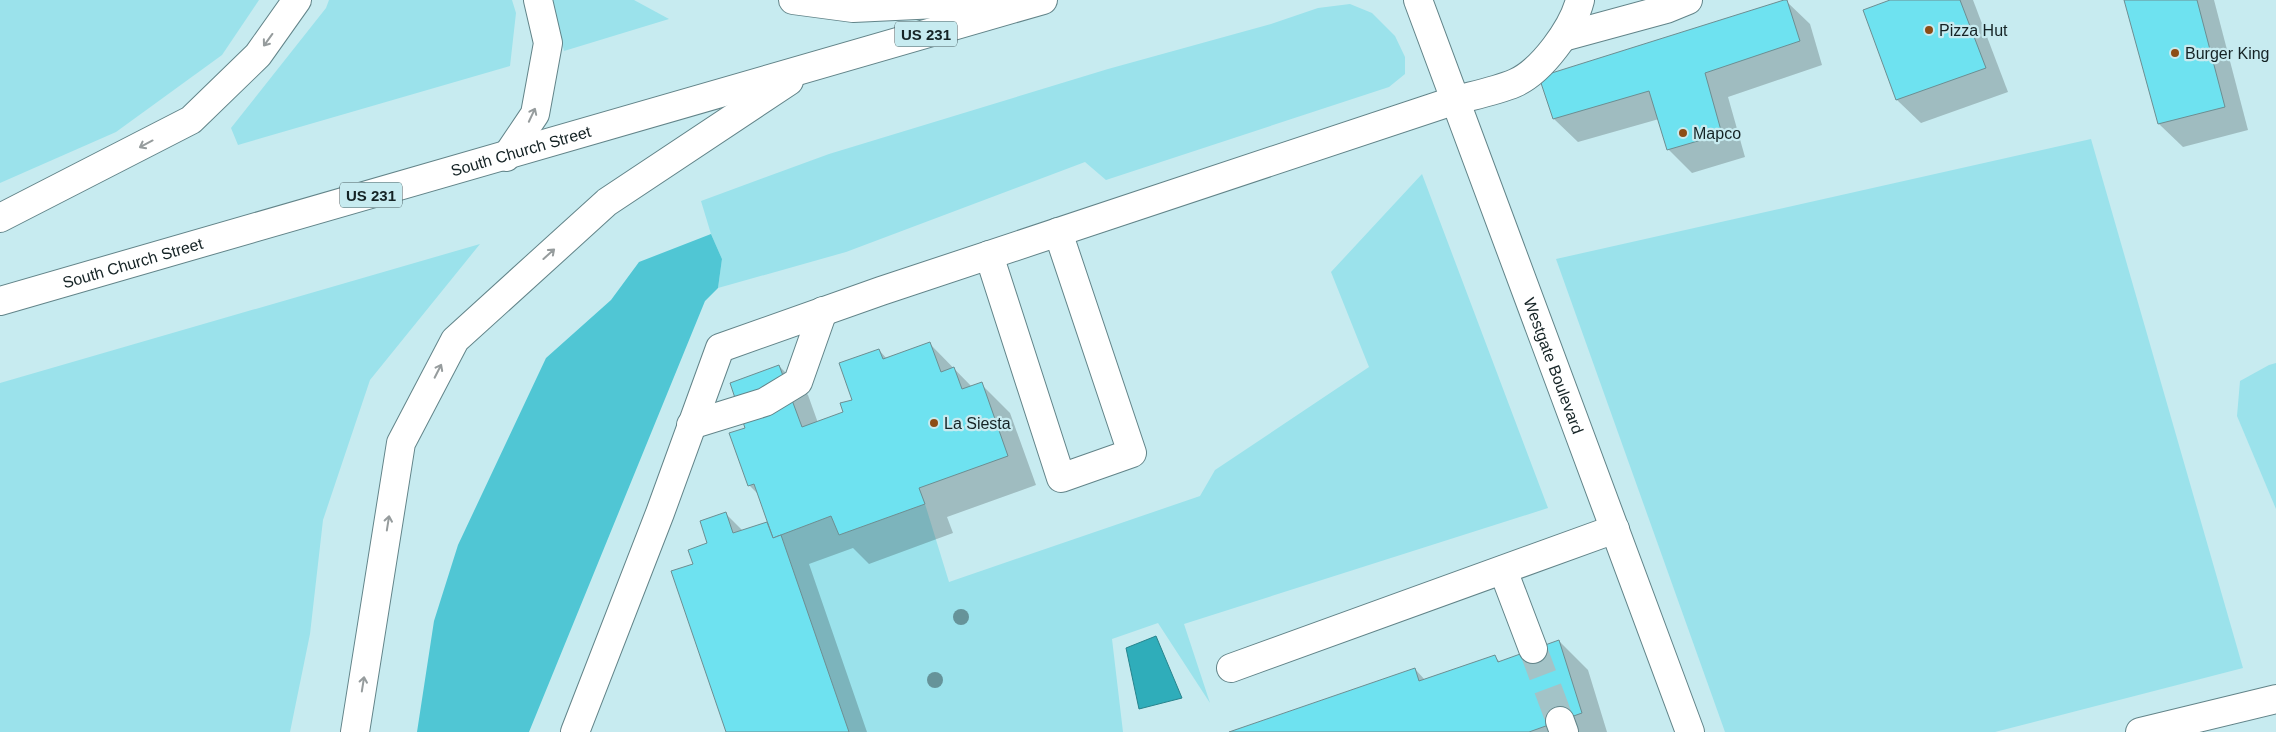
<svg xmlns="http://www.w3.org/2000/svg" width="2276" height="732" viewBox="0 0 2276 732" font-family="Arial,sans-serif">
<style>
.green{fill:#9be2eb}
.forest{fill:#50c6d4}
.water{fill:#2fadba;stroke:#27848d}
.shadow{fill:#0003}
.building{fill:#6ee2f0;stroke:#6c8e92}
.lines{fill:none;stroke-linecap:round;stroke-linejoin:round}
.minor-tunnel{stroke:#a3c3c7;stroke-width:28;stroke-dasharray:28 14;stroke-linecap:butt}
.minor-casing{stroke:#628489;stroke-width:30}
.highway-casing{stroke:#628489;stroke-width:30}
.minor{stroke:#fff;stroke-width:28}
.highway{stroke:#fff;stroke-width:28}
.tree{fill:#669399}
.oneway{stroke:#969c9d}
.poi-dot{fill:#8d4d16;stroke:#c7ebf0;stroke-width:2}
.labels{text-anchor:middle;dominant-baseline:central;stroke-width:4.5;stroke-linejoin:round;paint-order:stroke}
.shield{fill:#c7ebf0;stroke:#4a5f62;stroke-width:1}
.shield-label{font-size:15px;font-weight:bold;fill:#152325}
.poi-label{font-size:16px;fill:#152325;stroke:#c7ebf0;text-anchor:start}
.street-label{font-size:16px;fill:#152325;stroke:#c7ebf0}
</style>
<rect width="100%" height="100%" fill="#c7ebf0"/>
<g class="green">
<path d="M 0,0 L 259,0 L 222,55 L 116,132 L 0,183 Z"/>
<path d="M 329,0 L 512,0 L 516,13 L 510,66 L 238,145 L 231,128 L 326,8 Z"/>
<path d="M 549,0 L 634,0 L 669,19 L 564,51 Z"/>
<path d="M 1350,4 L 1372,13 L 1395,36 L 1405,57 L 1405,74 L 1389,87 L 1106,180 L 1085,162 L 846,252 L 718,288 L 722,259 L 711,234 L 701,201 L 829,154 L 1108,69 L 1271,24 L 1318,8 Z"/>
<path d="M 2091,139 L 2243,668 L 1995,732 L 1725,732 L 1556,259 Z"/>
<path d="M 1422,174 L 1548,508 L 1184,624 L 1210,703 L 1158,623 L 1112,639 L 1123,732 L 849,732 L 781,535 L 831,516 L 839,535 L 925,504 L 949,582 L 1200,496 L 1215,470 L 1369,367 L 1331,272 Z"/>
<path d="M 480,244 L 370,380 L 323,520 L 310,634 L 290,732 L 0,732 L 0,383 Z"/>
<path d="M 2276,363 L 2276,509 L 2237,416 L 2240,381 L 2269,365 Z"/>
</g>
<path class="forest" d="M 711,234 L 722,259 L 718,288 L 705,301 L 529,732 L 417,732 L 434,621 L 458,545 L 546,358 L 611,300 L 639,262 Z"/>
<path class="water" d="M 1156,636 L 1182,698 L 1139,709 L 1126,648 Z"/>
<g class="shadow">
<path d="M 1894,0 L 1973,0 L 2008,92 L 1921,123 L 1897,100 L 1865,11 Z"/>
<path d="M 2126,0 L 2214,0 L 2248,130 L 2183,147 L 2159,124 Z"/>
<path d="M 1786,1 L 1810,24 L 1822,65 L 1728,97 L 1745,157 L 1692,173 L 1668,149 L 1659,119 L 1578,142 L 1554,119 Z"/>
<path d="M 930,344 L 972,387 L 981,384 L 1010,413 L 1036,485 L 947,517 L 953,533 L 869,564 L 853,548 L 809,564 L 867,732 L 727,732 L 695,565 L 726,514 L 743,531 L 769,522 L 759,495 L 749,485 L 747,428 L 779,366 L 808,395 L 818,423 L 844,413 L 853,401 L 879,350 L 887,359 Z"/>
<path d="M 1559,641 L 1588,670 L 1607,732 L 1233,732 L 1415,669 L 1425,680 L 1495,657 L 1501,663 Z"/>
</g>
<g class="building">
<path d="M 1784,0 L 1787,0 L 1800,41 L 1705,73 L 1722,134 L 1667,150 L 1649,91 L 1553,119 L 1539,77 Z"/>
<path d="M 1890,0 L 1960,0 L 1986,68 L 1896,100 L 1863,10 Z"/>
<path d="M 2124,0 L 2197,0 L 2225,107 L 2158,124 Z"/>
<path d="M 930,342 L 941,372 L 954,367 L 962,389 L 982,382 L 1008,456 L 919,488 L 925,504 L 839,535 L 831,516 L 773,538 L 754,484 L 748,486 L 729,433 L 745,428 L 730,383 L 779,365 L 802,427 L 843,412 L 840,403 L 852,400 L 839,363 L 879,349 L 883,359 Z"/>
<path d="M 726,512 L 733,533 L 767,522 L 773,538 L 781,535 L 849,732 L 726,732 L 671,571 L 693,564 L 688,550 L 707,543 L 700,521 Z"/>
<path d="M 1559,640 L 1582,713 L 1529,732 L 1229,732 L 1415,668 L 1419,681 L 1495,655 L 1498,662 Z"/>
</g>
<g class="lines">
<path class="minor-tunnel" d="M 1533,649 L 1560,721"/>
<defs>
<g id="minor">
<path id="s1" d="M 1418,0 L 1690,732"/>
<path d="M 1563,37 L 1666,9 L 1688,0"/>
<path d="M 989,255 L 1061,478 L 1132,453 L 1058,232"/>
<path d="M 691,425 L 765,402 L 798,382 L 823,311"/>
<path d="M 1503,570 L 1533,649"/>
<path d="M 1231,668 L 1615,529"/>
<path d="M 1560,721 L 1564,732"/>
<path d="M 575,732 L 660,513 L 720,348 L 881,291 L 1456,100 C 1475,95 1496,91 1515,83 C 1542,71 1573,28 1580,0"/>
<path d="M 2140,732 L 2276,699"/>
</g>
<g id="highway">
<path d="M 793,0 L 853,8 L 1001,1"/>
<path d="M 506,157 L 535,114 L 548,43 L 538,0"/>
<path d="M 0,218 L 191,120 L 258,55 L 297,0"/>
<path id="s2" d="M 0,301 L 1043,0"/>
<path d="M 355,732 L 401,443 L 455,340 L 607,202 L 789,81"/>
</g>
</defs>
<use href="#minor" class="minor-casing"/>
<use href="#highway" class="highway-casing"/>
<use href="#minor" class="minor"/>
<use href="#highway" class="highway"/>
</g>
<g class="tree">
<circle cx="961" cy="617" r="8"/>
<circle cx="935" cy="680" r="8"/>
</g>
<defs><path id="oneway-shaft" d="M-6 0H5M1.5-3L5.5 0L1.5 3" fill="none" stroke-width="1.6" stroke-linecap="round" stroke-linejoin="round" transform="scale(1.25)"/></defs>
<g class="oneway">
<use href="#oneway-shaft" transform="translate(268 40) rotate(126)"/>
<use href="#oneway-shaft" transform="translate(532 115) rotate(-65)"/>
<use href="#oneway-shaft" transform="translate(146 144) rotate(152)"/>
<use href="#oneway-shaft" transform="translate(549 254) rotate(-42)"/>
<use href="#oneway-shaft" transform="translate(438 371) rotate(-63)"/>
<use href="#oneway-shaft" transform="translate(388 523) rotate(-81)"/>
<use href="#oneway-shaft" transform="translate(363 684) rotate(-81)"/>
</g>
<g class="poi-dot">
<circle cx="1929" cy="30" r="5"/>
<circle cx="2175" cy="53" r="5"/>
<circle cx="1683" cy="133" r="5"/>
<circle cx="934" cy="423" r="5"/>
</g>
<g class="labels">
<g class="shield">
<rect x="895" y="21.5" width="62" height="25" rx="4"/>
<rect x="340" y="182.5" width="62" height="25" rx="4"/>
</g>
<g class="shield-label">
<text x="926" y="34">US 231</text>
<text x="371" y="195">US 231</text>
</g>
<g class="poi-label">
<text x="1939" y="30">Pizza Hut</text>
<text x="2185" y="53">Burger King</text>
<text x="1693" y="133">Mapco</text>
<text x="944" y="423">La Siesta</text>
</g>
<g class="street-label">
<text stroke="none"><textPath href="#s2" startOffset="542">South Church Street</textPath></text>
<text stroke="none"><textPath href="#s2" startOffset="138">South Church Street</textPath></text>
<text stroke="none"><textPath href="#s1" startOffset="390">Westgate Boulevard</textPath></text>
</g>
</g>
</svg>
